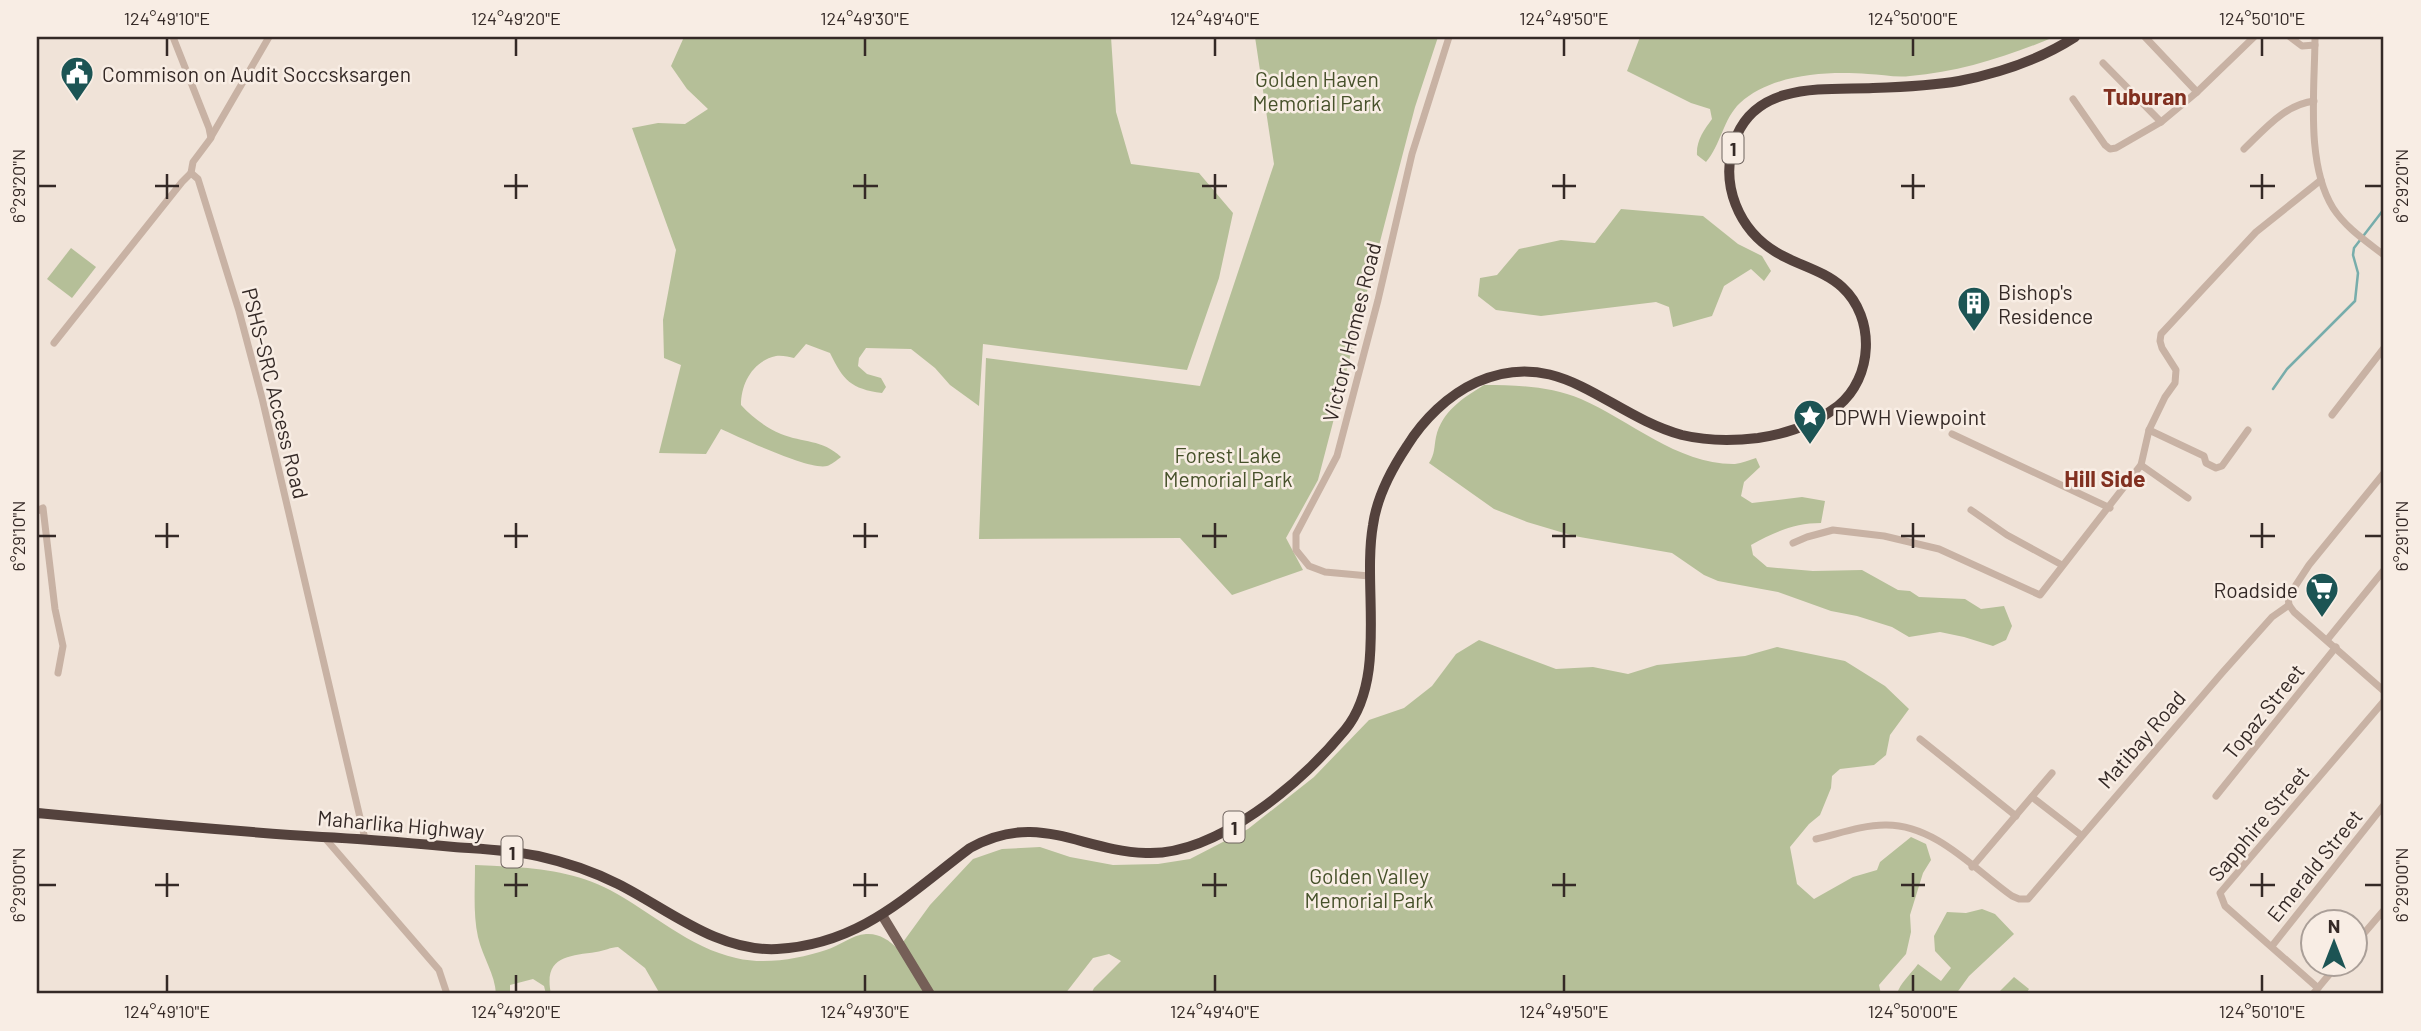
<svg xmlns="http://www.w3.org/2000/svg" width="2421" height="1031" viewBox="0 0 2421 1031" font-family="Barlow,sans-serif">
<style>
.green{fill:#b5bf98}
.lines{fill:none;stroke-linecap:round;stroke-linejoin:round}
.stream{stroke:#77adab;stroke-width:2.5}
.minor{stroke:#c8b2a4;stroke-width:7}
.major{stroke:#755f57;stroke-width:10}
.highway{stroke:#54423d;stroke-width:10}
.ticks{fill:none;stroke:#342926;stroke-width:2.5}
.labels{text-anchor:middle;dominant-baseline:central;stroke-width:5;stroke-linejoin:round;paint-order:stroke}
.shield{fill:#f8ede4;stroke:#6f645f;stroke-width:2}
.shield-label{font-size:19px;font-weight:bold;fill:#342926}
.poi-label{font-size:21px;fill:#342926;stroke:#f8ede4;text-anchor:start}
.park-label{font-size:21px;fill:#46512a;stroke:#f8ede4}
.street-label{font-size:21px;fill:#342926;stroke:#f8ede4}
.neighbourhood-label{font-size:23px;font-weight:bold;fill:#813020;stroke:#f8ede4}
.neatline{fill:none;stroke:#342926;stroke-width:2.5}
.ticks-label{font-size:18px;text-anchor:middle;fill:#342926}
</style>
<rect width="100%" height="100%" fill="#f0e3d8"/>
<g class="green">
<path d="M 684,37 L 1111,37 L 1116,112 L 1131,164 L 1199,173 L 1233,213 L 1219,278 L 1187,370 L 983,344 L 979,406 L 950,385 L 935,368 L 911,349 L 866,348 L 859,358 L 858,366 L 867,374 L 881,378 L 886,387 L 882,393 C 851,389 843,380 830,353 L 806,344 L 794,358 C 789,357 782,355 776,356 C 753,361 741,383 741,405 C 752,417 765,427 781,434 C 803,443 822,439 841,457 C 837,460 831,465 827,466 C 810,471 739,437 721,429 L 706,454 L 659,453 L 681,365 L 664,358 L 663,320 L 676,250 L 632,128 L 658,123 L 685,124 L 708,109 L 687,89 L 671,66 Z"/>
<path d="M 1255,37 L 1438,37 L 1415,107 L 1318,480 L 1286,538 L 1303,570 L 1232,595 L 1180,538 L 979,539 L 986,358 L 1200,386 L 1274,164 Z"/>
<path d="M 1640,37 L 2054,37 C 2009,56 1960,72 1910,76 C 1896,78 1881,74 1868,74 C 1826,71 1772,74 1740,103 C 1723,119 1721,145 1706,162 L 1697,155 C 1696,141 1704,130 1712,119 L 1710,109 L 1691,103 L 1627,71 Z"/>
<path d="M 1621,209 L 1703,216 L 1738,244 L 1762,256 L 1771,271 L 1764,281 L 1751,269 L 1724,286 L 1712,316 L 1673,327 L 1669,307 L 1656,302 L 1541,316 L 1496,310 L 1478,296 L 1480,278 L 1497,275 L 1519,249 L 1561,240 L 1595,243 Z"/>
<path d="M 71,248 L 96,267 L 72,298 L 47,279 Z"/>
<path d="M 1484,385 C 1517,385 1550,386 1581,399 C 1630,420 1678,465 1735,464 C 1742,463 1749,460 1756,458 L 1760,467 L 1744,482 L 1741,496 L 1752,503 L 1802,497 L 1825,501 L 1821,523 C 1795,523 1774,532 1751,545 L 1753,555 L 1767,567 L 1813,571 L 1862,570 L 1898,590 L 1910,591 L 1919,597 L 1965,599 L 1981,609 L 2004,606 L 2012,626 L 2006,640 L 1993,646 L 1964,637 L 1940,632 L 1909,637 L 1892,627 L 1857,616 L 1831,611 L 1778,592 L 1718,581 L 1704,575 L 1672,553 L 1574,536 L 1527,522 L 1494,509 L 1429,463 C 1435,454 1434,447 1436,437 C 1442,411 1463,398 1484,385 Z"/>
<path d="M 1479,640 L 1556,669 L 1593,667 L 1628,674 L 1657,665 L 1745,656 L 1777,647 L 1845,661 L 1885,686 L 1909,709 L 1890,735 L 1886,755 L 1874,765 L 1840,769 L 1832,776 L 1831,788 L 1820,815 L 1809,824 L 1790,847 L 1797,884 L 1814,899 L 1853,877 L 1877,870 L 1880,862 L 1911,837 L 1926,844 L 1931,860 L 1923,873 L 1910,915 L 1911,932 L 1906,954 L 1879,985 L 1881,994 L 1091,994 L 1094,988 L 1121,961 L 1109,954 L 1093,958 L 1065,994 L 660,994 L 645,968 L 618,947 C 611,947 604,951 596,952 C 569,956 543,956 551,994 L 546,994 L 544,986 L 533,979 L 510,985 L 510,994 L 496,994 C 495,974 483,958 478,937 C 473,915 475,888 475,865 C 521,867 568,868 610,890 C 651,912 690,948 736,958 C 765,965 799,959 826,950 C 839,946 852,935 866,934 C 879,933 889,940 898,949 L 930,905 L 973,859 L 1002,849 L 1040,847 L 1070,857 L 1113,865 L 1158,864 L 1190,859 L 1248,829 L 1314,777 L 1369,720 L 1404,708 L 1432,686 L 1456,654 Z"/>
<path d="M 1982,909 L 1995,914 L 2014,934 L 1969,976 L 1956,994 L 1897,994 C 1900,983 1911,974 1918,964 L 1941,981 L 1951,968 L 1935,951 L 1934,936 L 1947,912 L 1966,913 Z"/>
<path d="M 2014,977 L 2029,989 L 2026,994 L 1997,994 Z"/>
</g>
<g class="lines">
<path class="stream" d="M 2273,389 L 2287,369 L 2355,301 L 2358,273 L 2353,255 L 2354,248 L 2384,209"/>
<g class="minor">
<path d="M 173,37 L 209,128 L 211,138 L 193,162 L 191,173"/>
<path d="M 2145,37 L 2197,92"/>
<path d="M 2290,37 L 2302,46 L 2315,45"/>
<path d="M 2315,37 C 2315,87 2305,163 2333,208 C 2346,228 2366,241 2384,255"/>
<path d="M 2103,63 L 2161,122"/>
<path d="M 2073,99 L 2105,145 L 2110,149 L 2116,148 L 2161,122 L 2197,92 L 2254,37"/>
<path d="M 211,137 L 269,37"/>
<path d="M 2244,149 C 2265,129 2284,105 2314,101"/>
<path d="M 54,343 L 182,182 L 191,173 L 198,179 L 239,311 L 262,398 L 365,839"/>
<path d="M 2332,415 L 2384,348"/>
<path d="M 2149,430 L 2204,456 L 2206,463 L 2216,468 L 2222,466 L 2248,430"/>
<path d="M 1952,434 L 2110,508"/>
<path d="M 2141,465 L 2188,498"/>
<path d="M 2384,473 L 2309,565 L 2288,597 L 2289,605 L 2294,612 L 2384,691"/>
<path d="M 1971,510 L 2007,535 L 2062,565"/>
<path d="M 37,511 L 43,508 L 55,609 L 63,646 L 58,673"/>
<path d="M 1793,543 L 1807,537 L 1833,530 L 1884,536 L 1939,549 L 2040,595 L 2141,465 L 2149,430 L 2165,397 L 2175,383 L 2176,370 L 2162,348 L 2160,341 L 2161,334 L 2256,232 L 2321,180"/>
<path d="M 1369,576 L 1325,572 L 1309,566 L 1296,550 L 1296,534 L 1337,456 L 1378,300 L 1412,154 L 1449,37"/>
<path d="M 2327,640 L 2384,570"/>
<path d="M 1920,739 L 2016,816"/>
<path d="M 2216,796 L 2336,647"/>
<path d="M 2032,797 L 2081,835"/>
<path d="M 324,837 L 439,970 L 447,994"/>
<path d="M 1816,839 C 1838,834 1862,825 1885,825 C 1935,824 1975,870 2012,896 L 2019,899 L 2028,899 L 2222,673 L 2272,617 L 2289,605"/>
<path d="M 1972,867 L 2052,773"/>
<path d="M 2354,945 L 2384,910"/>
<path d="M 2272,946 L 2384,805"/>
<path d="M 2318,988 L 2225,906 L 2220,893 L 2384,701"/>
<path d="M 2313,994 L 2338,964"/>
</g>
<path class="major" d="M 882,915 L 930,994"/>
<path class="highway" d="M 37,813 C 132,822 226,831 322,837 C 366,839 410,843 454,847 C 481,849 510,850 538,856 C 565,862 592,871 618,884 C 668,909 717,952 777,949 C 861,944 906,896 970,848 C 1038,810 1080,851 1146,853 C 1217,856 1302,782 1345,730 C 1388,678 1362,588 1373,525 C 1377,496 1391,470 1407,446 C 1423,420 1448,395 1477,382 C 1560,345 1606,414 1682,435 C 1707,441 1733,441 1758,438 C 1786,434 1815,424 1838,406 C 1873,378 1876,318 1842,287 C 1826,272 1802,266 1783,256 C 1738,233 1717,182 1737,135 C 1760,82 1825,90 1873,88 C 1902,87 1931,86 1959,81 C 2000,73 2041,59 2075,37"/>
</g>
<path class="ticks" d="M 167,38 L 167,56M 516,38 L 516,56M 865,38 L 865,56M 1215,38 L 1215,56M 1564,38 L 1564,56M 1913,38 L 1913,56M 2262,38 L 2262,56M 167,174 L 167,199M 516,174 L 516,199M 865,174 L 865,199M 1215,174 L 1215,199M 1564,174 L 1564,199M 1913,174 L 1913,199M 2262,174 L 2262,199M 38,186 L 56,186M 155,186 L 179,186M 504,186 L 528,186M 853,186 L 878,186M 1202,186 L 1227,186M 1552,186 L 1576,186M 1901,186 L 1925,186M 2250,186 L 2275,186M 2365,186 L 2382,186M 167,523 L 167,548M 516,523 L 516,548M 865,523 L 865,548M 1215,523 L 1215,548M 1564,523 L 1564,548M 1913,523 L 1913,548M 2262,523 L 2262,548M 38,536 L 56,536M 155,536 L 179,536M 504,536 L 528,536M 853,536 L 878,536M 1202,536 L 1227,536M 1552,536 L 1576,536M 1901,536 L 1925,536M 2250,536 L 2275,536M 2365,536 L 2382,536M 167,873 L 167,897M 516,873 L 516,897M 865,873 L 865,897M 1215,873 L 1215,897M 1564,873 L 1564,897M 1913,873 L 1913,897M 2262,873 L 2262,897M 38,885 L 56,885M 155,885 L 179,885M 504,885 L 528,885M 853,885 L 878,885M 1202,885 L 1227,885M 1552,885 L 1576,885M 1901,885 L 1925,885M 2250,885 L 2275,885M 2365,885 L 2382,885M 167,975 L 167,992M 516,975 L 516,992M 865,975 L 865,992M 1215,975 L 1215,992M 1564,975 L 1564,992M 1913,975 L 1913,992M 2262,975 L 2262,992"/>
<defs>
<symbol id="civic-pin" viewBox="-11 -11 22 30"><path d="M0 17L-7.5 6A9.5 9.5 0 1 1 7.5 6Z" fill="#1c5454" stroke="#f8ede4"/><path d="M-.6-6.5H3V-4.5H.6V-3L4-1V1h2V6H-6V1h2V-1L-.6-3ZM-1.2 2.5V6h2.4V2.5Z" fill="#fff"/></symbol>
<symbol id="building-pin" viewBox="-11 -11 22 30"><path d="M0 17L-7.5 6A9.5 9.5 0 1 1 7.5 6Z" fill="#1c5454" stroke="#f8ede4"/><path d="M-4-6H4V6H1V3H-1V6H-4ZM-2.5-4.3h1.7v1.8h-1.7ZM.8-4.3h1.7v1.8H.8ZM-2.5-1h1.7V.8h-1.7ZM.8-1h1.7V.8H.8Z" fill="#fff"/></symbol>
<symbol id="sight-pin" viewBox="-11 -11 22 30"><path d="M0 17L-7.5 6A9.5 9.5 0 1 1 7.5 6Z" fill="#1c5454" stroke="#f8ede4"/><path d="M0-6L1.8-2.2L6-1.7L2.9 1.2L3.7 5.4L0 3.3L-3.7 5.4L-2.9 1.2L-6-1.7L-1.8-2.2Z" fill="#fff"/></symbol>
<symbol id="supermarket-pin" viewBox="-11 -11 22 30"><path d="M0 17L-7.5 6A9.5 9.5 0 1 1 7.5 6Z" fill="#1c5454" stroke="#f8ede4"/><path d="M-6-5.5h2.5l.6 2H6L4.5 2H-2.5L-4.4-4H-6ZM-1.5 3.2a1.3 1.3 0 1 0 .1 0ZM3 3.2a1.3 1.3 0 1 0 .1 0Z" fill="#fff"/></symbol>
</defs>
<g fill-rule="evenodd">
<use href="#civic-pin" x="58" y="54" width="38" height="52"/>
<use href="#building-pin" x="1955" y="284" width="38" height="52"/>
<use href="#sight-pin" x="1791" y="397" width="38" height="52"/>
<use href="#supermarket-pin" x="2303" y="570" width="38" height="52"/>
</g>
<g class="labels">
<g class="shield">
<rect x="1722.5" y="132.5" width="21" height="31" rx="5"/>
<rect x="1223.5" y="811.5" width="21" height="31" rx="5"/>
<rect x="501.5" y="836.5" width="21" height="31" rx="5"/>
</g>
<g class="shield-label">
<text x="1733" y="148">1</text>
<text x="1234" y="827">1</text>
<text x="512" y="852">1</text>
</g>
<g class="poi-label">
<text x="102" y="73">Commison on Audit Soccsksargen</text>
<text x="1998" y="291">Bishop's<tspan x="1998" dy="24">Residence</tspan></text>
<text x="1834" y="416">DPWH Viewpoint</text>
<text x="2298" y="589" text-anchor="end">Roadside</text>
</g>
<g class="park-label">
<text x="1317" y="78">Golden Haven<tspan x="1317" dy="24">Memorial Park</tspan></text>
<text x="1228" y="454">Forest Lake<tspan x="1228" dy="24">Memorial Park</tspan></text>
<text x="1369" y="875">Golden Valley<tspan x="1369" dy="24">Memorial Park</tspan></text>
</g>
<g class="street-label">
<text transform="translate(1351 332) rotate(-76)">Victory Homes Road</text>
<text transform="translate(276 393) rotate(76)">PSHS-SRC Access Road</text>
<text transform="translate(2263 711) rotate(-51)">Topaz Street</text>
<text transform="translate(2141 739) rotate(-49)">Matibay Road</text>
<text transform="translate(2258 823) rotate(-50)">Sapphire Street</text>
<text transform="translate(401 824) rotate(5)">Maharlika Highway</text>
<text transform="translate(2314 865) rotate(-51)">Emerald Street</text>
</g>
<g class="neighbourhood-label">
<text x="2145" y="96">Tuburan</text>
<text x="2105" y="478">Hill Side</text>
</g>
</g>
<rect width="2421" height="1031" fill="none" stroke="#f8ede4" stroke-width="77"/>
<g transform="translate(2334 943)"><circle r="33" fill="#f8ede4" stroke="#aa9f98" stroke-width="2"/>
<path d="M0-5L12 26L0 18L-12 26Z" fill="#1c5454"/>
<text y="-10" font-size="19" font-weight="bold" text-anchor="middle" fill="#342926">N</text>
</g>
<rect x="38" y="38" width="2344" height="954" class="neatline"/>
<g class="ticks-label">
<text x="167" y="25">124°49'10"E</text>
<text x="516" y="25">124°49'20"E</text>
<text x="865" y="25">124°49'30"E</text>
<text x="1215" y="25">124°49'40"E</text>
<text x="1564" y="25">124°49'50"E</text>
<text x="1913" y="25">124°50'00"E</text>
<text x="2262" y="25">124°50'10"E</text>
<text transform="translate(19 186) rotate(-90)" y="6">6°29'20"N</text>
<text transform="translate(2402 186) rotate(-90)" y="6">6°29'20"N</text>
<text transform="translate(19 536) rotate(-90)" y="6">6°29'10"N</text>
<text transform="translate(2402 536) rotate(-90)" y="6">6°29'10"N</text>
<text transform="translate(19 885) rotate(-90)" y="6">6°29'00"N</text>
<text transform="translate(2402 885) rotate(-90)" y="6">6°29'00"N</text>
<text x="167" y="1018">124°49'10"E</text>
<text x="516" y="1018">124°49'20"E</text>
<text x="865" y="1018">124°49'30"E</text>
<text x="1215" y="1018">124°49'40"E</text>
<text x="1564" y="1018">124°49'50"E</text>
<text x="1913" y="1018">124°50'00"E</text>
<text x="2262" y="1018">124°50'10"E</text>
</g>
</svg>
